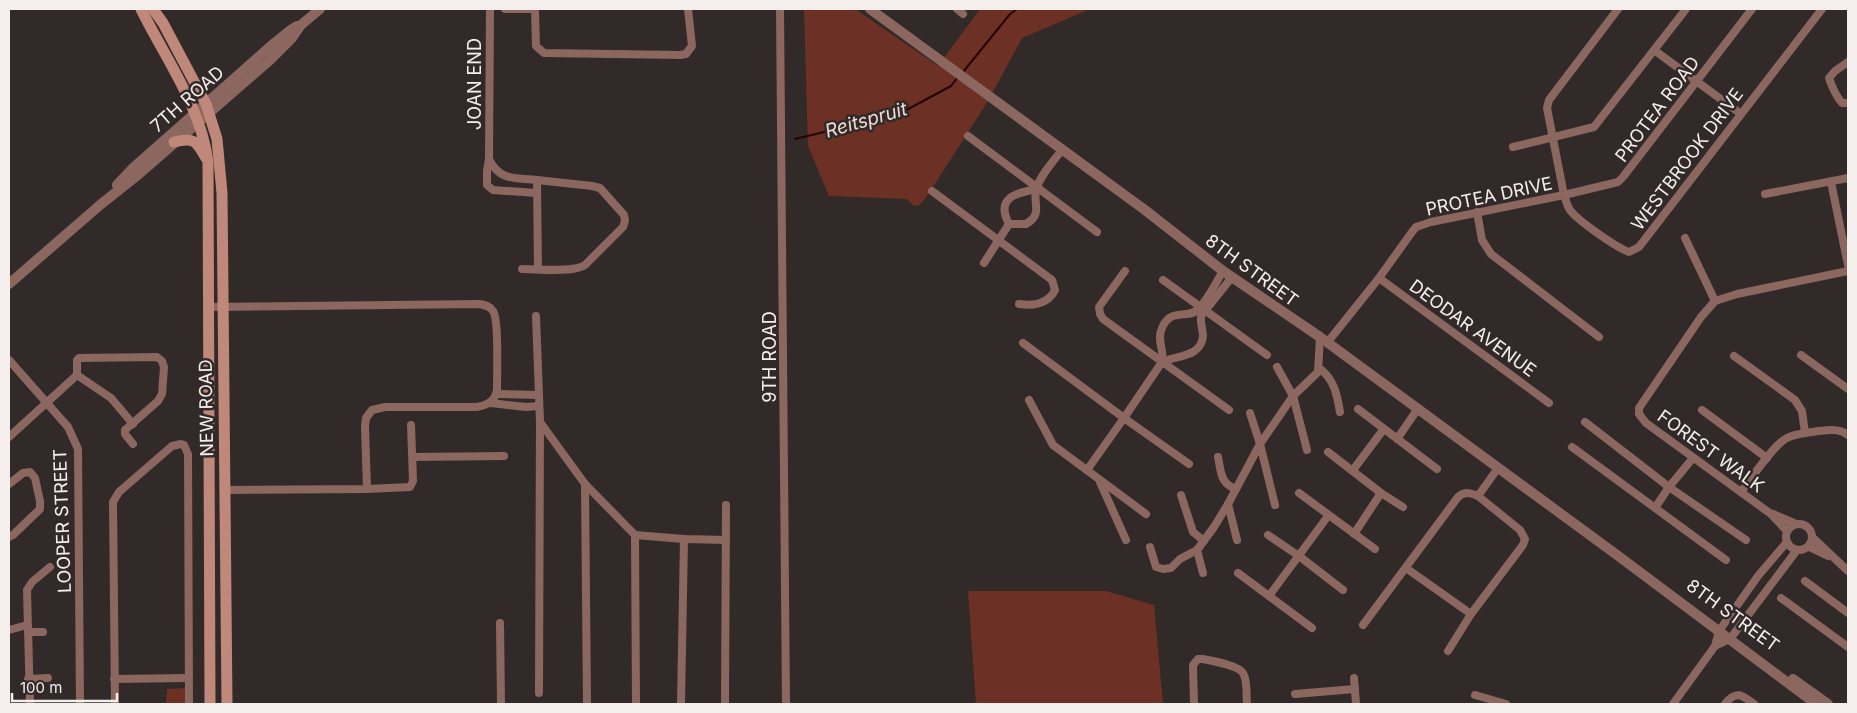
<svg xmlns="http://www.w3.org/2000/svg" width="1857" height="713" viewBox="0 0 1857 713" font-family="Inter,sans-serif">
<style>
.green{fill:#6c3124}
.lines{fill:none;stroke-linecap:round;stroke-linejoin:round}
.stream{stroke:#260300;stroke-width:2}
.minor{stroke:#8b675f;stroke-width:8}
.tertiary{stroke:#8b675f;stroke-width:10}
.secondary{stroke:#c0887a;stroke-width:11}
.labels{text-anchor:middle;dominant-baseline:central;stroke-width:5;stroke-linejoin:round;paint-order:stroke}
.street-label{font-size:18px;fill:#f4eeed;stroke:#322a28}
.water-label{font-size:19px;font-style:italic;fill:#f1dad4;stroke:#322a28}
</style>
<rect width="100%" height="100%" fill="#322a28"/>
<g class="green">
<path d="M 804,9 L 855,9 L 938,66 L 980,9 L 1090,9 L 1022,38 L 988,101 L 929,193 L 920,205 L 914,206 L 907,199 L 829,196 L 808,146 Z"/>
<path d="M 968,591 L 1106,591 L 1154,605 L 1163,704 L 976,704 Z"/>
<path d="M 185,688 L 185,704 L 166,704 L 167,689 Z"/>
</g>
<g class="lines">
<g class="stream">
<path d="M 963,72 L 1010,14 L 1017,9"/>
<path d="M 795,139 L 899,114 L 951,86 L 958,77"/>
</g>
<g class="minor">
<path d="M 490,9 L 489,159 L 487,171 L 487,185 L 493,190 L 537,193"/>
<path d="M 505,9 L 535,9"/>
<path d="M 535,9 L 536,46 L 544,53 L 680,55 L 686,54 L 692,46 L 688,9"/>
<path d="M 780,9 L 786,704"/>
<path d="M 957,9 L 963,14"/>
<path d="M 1618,9 L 1549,100 L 1547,108 L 1564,195 C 1566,200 1567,206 1570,210 C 1577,220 1617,248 1629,252 L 1639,247 L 1822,9"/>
<path d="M 1654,50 L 1741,114"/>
<path d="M 1848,62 L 1835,71 L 1829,78 C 1832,87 1836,96 1842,103 L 1848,103"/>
<path d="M 968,136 L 1097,232"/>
<path d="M 1513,147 L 1594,127 L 1686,9"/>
<path d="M 489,159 C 499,181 516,178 537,180"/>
<path d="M 1831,182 L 1848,265"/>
<path d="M 932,191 L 1052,280 L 1055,290 C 1048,304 1033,306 1019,304"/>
<path d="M 1765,194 L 1848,178"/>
<path d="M 1477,212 L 1482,240 L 1491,254 L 1599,337"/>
<path d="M 1009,224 L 1026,224 C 1043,214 1033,205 1036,190 C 1039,177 1054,160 1062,150"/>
<path d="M 1009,224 C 995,198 1016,193 1036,189"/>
<path d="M 1685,238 L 1715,301"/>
<path d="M 984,263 L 1009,224"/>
<path d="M 522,269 C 537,269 574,273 585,265 L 623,227 L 625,221 L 624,215 L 600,188 L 592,186 L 537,180 L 538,269"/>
<path d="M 1125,271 L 1099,307 L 1100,314 L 1103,319 L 1229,410"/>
<path d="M 1379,278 L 1549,403"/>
<path d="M 1163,280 L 1267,355"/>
<path d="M 208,307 L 479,304 C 485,305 490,306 493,311 C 499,319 497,376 497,390 C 495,401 488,405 477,407 L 385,407 L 372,410 L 366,418 L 365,426 L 367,489"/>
<path d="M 536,316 L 540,422 L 539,693"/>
<path d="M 1023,343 L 1124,418 L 1189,464"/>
<path d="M 1327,343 L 1379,278 L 1412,232 L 1416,227 L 1431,222 L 1564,195 L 1618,182 L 1623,177 L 1752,9"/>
<path d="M 1801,355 L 1848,389"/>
<path d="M 1734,356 L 1795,400 L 1802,411 L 1805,433"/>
<path d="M 9,360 L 68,427 L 78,449 L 80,704"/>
<path d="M 1162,362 C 1176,355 1201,358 1203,336 C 1203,330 1200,323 1201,316 L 1232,277"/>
<path d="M 1277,367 L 1293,396 L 1307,450"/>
<path d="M 1319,368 C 1334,379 1337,394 1340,412"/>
<path d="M 77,375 L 111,398 L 133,424"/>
<path d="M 496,394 L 538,395"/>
<path d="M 1029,400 L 1053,445 L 1146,514"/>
<path d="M 490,403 L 526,407 L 539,406"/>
<path d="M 1358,409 L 1437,469"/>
<path d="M 1702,410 L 1767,458"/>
<path d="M 1250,413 L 1260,444 L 1275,505"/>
<path d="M 540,422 L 585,484 L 635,535 L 684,539 L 726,540"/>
<path d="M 1585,422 L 1669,487 L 1746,540"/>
<path d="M 9,437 L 77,375 L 77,360 L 79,358 L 157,357 L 162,361 L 164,367 L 162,394 L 158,401 L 125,430 L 125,434 L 133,444"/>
<path d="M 1397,439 L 1417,410"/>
<path d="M 1572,447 L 1726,560"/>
<path d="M 1328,452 L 1381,493 L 1403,507"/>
<path d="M 413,457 L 504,456"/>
<path d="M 1218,457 C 1221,471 1220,484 1236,489"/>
<path d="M 1087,470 L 1124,418 L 1162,362 C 1165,351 1156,340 1162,328 C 1171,307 1189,319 1197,310 C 1208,300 1215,284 1223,271"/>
<path d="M 1353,470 L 1383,430"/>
<path d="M 1100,482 L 1126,540"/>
<path d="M 9,484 L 23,473 L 30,472 L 35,478 L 40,501 L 40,509 L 13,535 L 9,537"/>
<path d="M 585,484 L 587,704"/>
<path d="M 224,490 L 367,489 L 410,487 L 413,481 L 411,425"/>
<path d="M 1741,492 C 1752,478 1773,445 1787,438 C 1796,433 1808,433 1818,431 C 1829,430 1839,428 1848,435"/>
<path d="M 1299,493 L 1375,549"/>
<path d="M 1181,495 L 1193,532 L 1204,541"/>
<path d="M 1478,496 L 1498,468"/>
<path d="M 1228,504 L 1237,540"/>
<path d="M 1655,508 L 1669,487 L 1693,458"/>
<path d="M 1773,514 L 1796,524"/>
<circle cx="1799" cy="537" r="13"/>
<path d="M 1787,531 L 1771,514 L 1646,423 L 1639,414 L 1639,408 L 1701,317 L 1715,301 L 1737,294 L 1848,271"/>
<path d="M 1354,534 L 1381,493"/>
<path d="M 635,535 L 636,704"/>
<path d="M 1268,535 L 1299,556 L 1343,590"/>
<path d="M 1813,538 L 1848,571"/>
<path d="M 1150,547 L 1156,567 L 1163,569 L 1171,568 L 1180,559 L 1197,550 L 1214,527 L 1228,504 L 1260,444 L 1293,396 L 1318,372 L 1320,337"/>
<path d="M 1809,547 L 1828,556"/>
<path d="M 1197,550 L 1203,573"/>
<path d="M 1406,568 L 1471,614"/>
<path d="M 1238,573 L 1312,628"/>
<path d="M 1805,581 L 1848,613"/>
<path d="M 1269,596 L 1328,516"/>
<path d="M 1781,598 L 1848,647"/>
<path d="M 500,623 L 501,704"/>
<path d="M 1363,625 L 1458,497 C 1465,491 1471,493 1478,496 L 1520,530 L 1525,539 L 1523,545 L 1471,614 L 1448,651"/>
<path d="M 9,630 L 27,625"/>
<path d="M 28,632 L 43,632"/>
<path d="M 1715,646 L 1730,639 L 1797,550"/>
<path d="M 1354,678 L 1356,704"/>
<path d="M 28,679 L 48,678"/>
<path d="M 114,679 L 188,678"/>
<path d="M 1295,694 L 1355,689"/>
<path d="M 1475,695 L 1506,704"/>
<path d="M 30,704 L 27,590 L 32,582 L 50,567"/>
<path d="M 115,704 L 113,502 L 119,492 L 172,446 L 181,444 L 184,445 L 188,454 L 189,704"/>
<path d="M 681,704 L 684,539"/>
<path d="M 725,704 L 726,505"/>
<path d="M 1194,704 L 1193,665 L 1198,659 L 1203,659 C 1212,661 1238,665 1243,673 C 1248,681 1246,695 1247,704"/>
<path d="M 1673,704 L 1715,646 L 1719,631 L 1758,576 L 1787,542"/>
<path d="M 1725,704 C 1736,690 1742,695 1754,704"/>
</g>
<g class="tertiary">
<path d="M 870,9 L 1145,210 L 1223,271 L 1320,337 L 1617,555 L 1816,704"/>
<path d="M 117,185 L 133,168 L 272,45 L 292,29 L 297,26"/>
<path d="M 9,284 L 100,205 L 139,174 L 270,60 L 292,38 L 301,25 L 320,9"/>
<path d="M 1793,679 L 1828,704"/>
</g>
<g class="secondary">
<path d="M 141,9 C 165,58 201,106 208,162 L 210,704"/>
<path d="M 153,9 L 163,23 L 206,104 L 217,139 L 222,193 L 227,704"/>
<path d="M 174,142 C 195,137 196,141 206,158"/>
</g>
</g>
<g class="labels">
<g class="street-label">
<text transform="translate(474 84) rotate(-90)">JOAN END</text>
<text transform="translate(187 99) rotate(-41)">7TH ROAD</text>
<text transform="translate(1657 109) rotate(-53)">PROTEA ROAD</text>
<text transform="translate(1687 159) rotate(-53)">WESTBROOK DRIVE</text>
<text transform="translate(1489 196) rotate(-12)">PROTEA DRIVE</text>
<text transform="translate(1252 270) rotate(36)">8TH STREET</text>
<text transform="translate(1473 328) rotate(36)">DEODAR AVENUE</text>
<text transform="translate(769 357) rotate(-90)">9TH ROAD</text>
<text transform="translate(206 408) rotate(-91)">NEW ROAD</text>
<text transform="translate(1711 451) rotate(36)">FOREST WALK</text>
<text transform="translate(62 521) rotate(-92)">LOOPER STREET</text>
<text transform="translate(1733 615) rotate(36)">8TH STREET</text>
</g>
<g class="water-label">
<text transform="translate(866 120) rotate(-16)">Reitspruit</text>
</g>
</g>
<rect width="1857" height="713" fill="none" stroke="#f4eeed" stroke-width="20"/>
<path d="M12 693v8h105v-8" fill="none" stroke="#f4eeed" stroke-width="2.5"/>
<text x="20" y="693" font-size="15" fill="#f4eeed" stroke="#322a28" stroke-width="4" paint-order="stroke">100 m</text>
</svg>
